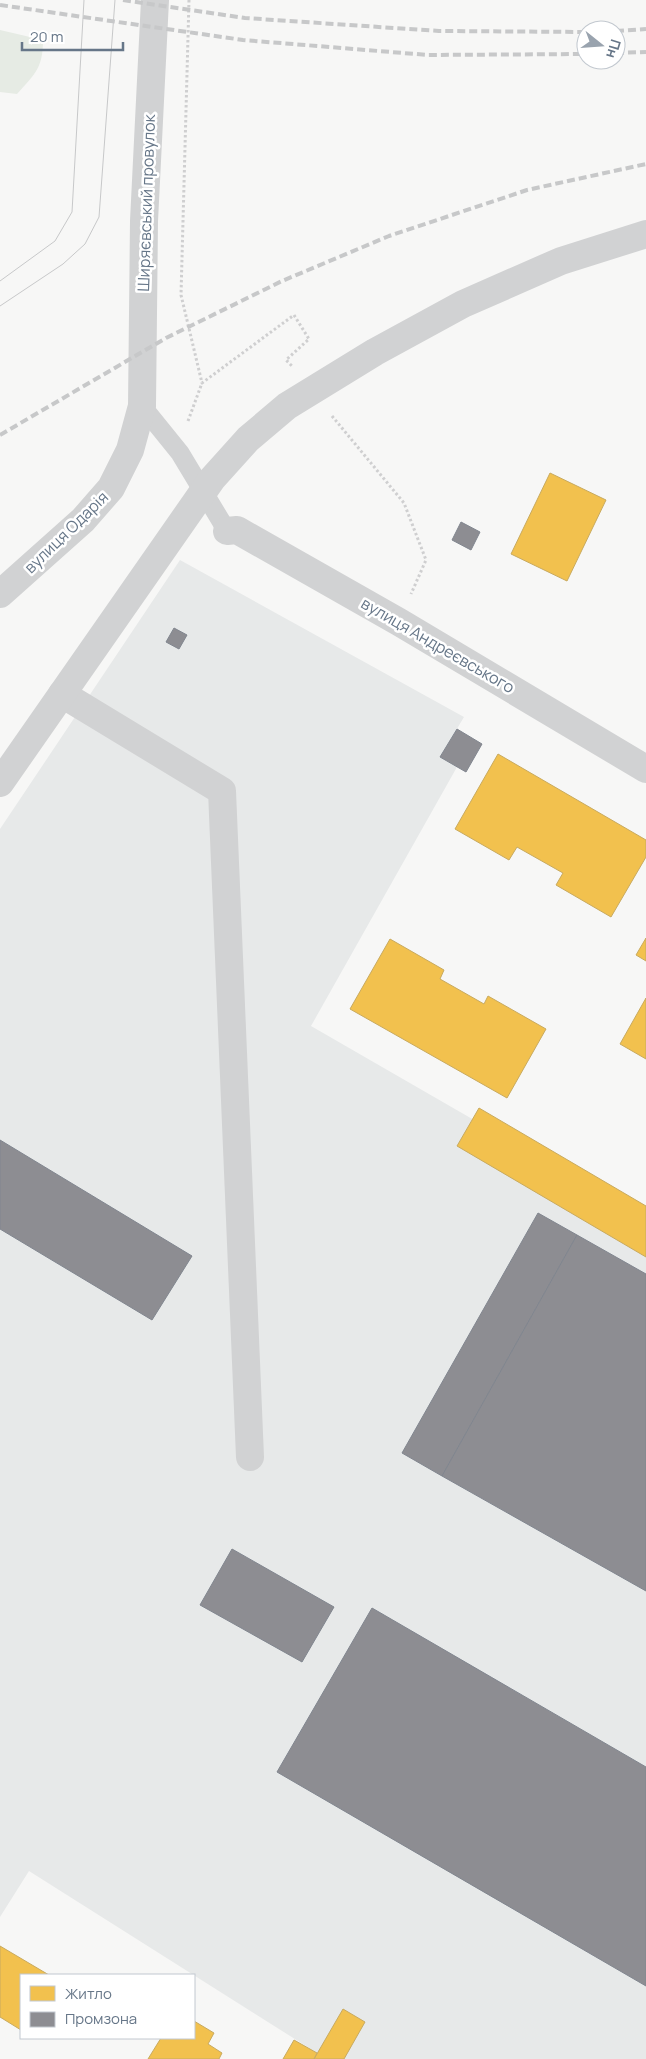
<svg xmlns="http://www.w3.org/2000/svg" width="646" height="2059" viewBox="0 0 646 2059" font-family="Manrope,sans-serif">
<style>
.built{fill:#e7e9e9}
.green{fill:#e6ebe4}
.homes{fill:#f2c14e;stroke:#c8aa5f}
.industry{fill:#8d8d92;stroke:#81868f}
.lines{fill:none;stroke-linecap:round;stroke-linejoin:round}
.path{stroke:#cfcfd0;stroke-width:3;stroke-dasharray:2.5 2.5;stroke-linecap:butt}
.service{stroke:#d1d2d3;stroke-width:19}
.minor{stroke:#d1d2d3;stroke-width:28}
.tertiary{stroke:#d1d2d3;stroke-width:28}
.tram{stroke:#c7c8c9;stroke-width:1}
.rail{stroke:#c7c8c9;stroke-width:4;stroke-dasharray:8 4;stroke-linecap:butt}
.labels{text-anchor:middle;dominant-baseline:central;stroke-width:5;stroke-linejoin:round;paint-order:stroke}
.street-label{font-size:16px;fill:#667688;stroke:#fff}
</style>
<rect width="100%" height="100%" fill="#f7f7f6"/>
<path class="built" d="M 180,560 L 464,717 L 440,757 L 457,767 L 311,1026 L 646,1219 L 646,2059 L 314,2059 L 317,2053 L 29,1871 L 0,1917 L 0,829 Z"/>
<path class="green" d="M 0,30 L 43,40 C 43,68 35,74 17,94 L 0,92 Z"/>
<g class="homes">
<path d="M 550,473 L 606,500 L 567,581 L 511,554 Z"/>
<path d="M 498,754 L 646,840 L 646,857 L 611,917 L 556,885 L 563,873 L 517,847 L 509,860 L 455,829 Z"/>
<path d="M 646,938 L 646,961 L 636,955 Z"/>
<path d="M 390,939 L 444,970 L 440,979 L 484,1004 L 488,996 L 546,1029 L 507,1098 L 350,1009 Z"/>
<path d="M 646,998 L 646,1059 L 620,1044 Z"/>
<path d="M 479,1108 L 646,1206 L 646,1257 L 457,1146 Z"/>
<path d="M 0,1946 L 49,1975 L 21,1975 L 21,2030 L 0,2017 Z"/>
<path d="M 343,2009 L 365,2022 L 344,2059 L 314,2059 Z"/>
<path d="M 194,2021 L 214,2033 L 208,2044 L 222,2053 L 219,2059 L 148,2059 L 161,2038 L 194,2038 Z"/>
<path d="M 294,2040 L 317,2053 L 314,2059 L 283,2059 Z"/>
</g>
<g class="industry">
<path d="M 461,522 L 480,532 L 471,550 L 452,540 Z"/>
<path d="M 174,628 L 187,635 L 179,649 L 166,642 Z"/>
<path d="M 457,729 L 482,744 L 466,772 L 440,757 Z"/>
<path d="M 0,1140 L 192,1256 L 152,1320 L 0,1229 Z"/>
<path d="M 538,1213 L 577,1235 L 442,1476 L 402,1453 Z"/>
<path d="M 577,1235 L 646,1274 L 646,1591 L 442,1476 Z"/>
<path d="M 232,1549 L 334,1607 L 302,1662 L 200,1605 Z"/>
<path d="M 372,1608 L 646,1767 L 646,1986 L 277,1772 Z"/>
</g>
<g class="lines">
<g class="path">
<path d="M 189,0 L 181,295 L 202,383 L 294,315 L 309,339 L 286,360 L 292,366"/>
<path d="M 332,416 L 404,503 L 426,560 L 411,594"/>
<path d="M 188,421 L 202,383"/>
</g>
<path class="service" d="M 142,406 L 180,453 L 227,531"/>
<g class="minor">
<path d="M 227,531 L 237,530 L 399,622 L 646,769"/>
<path d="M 62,694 L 222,791 L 250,1457"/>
<path d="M 0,783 L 212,479 L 248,439 L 287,406 L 375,352 L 463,304 L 561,261 L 646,234"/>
</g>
<path class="tertiary" d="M 0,594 L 83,520 L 111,488 L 130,450 L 142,406 L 144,221 L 155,0"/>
<g class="tram">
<path d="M 0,281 L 55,241 L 72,212 L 84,0"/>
<path d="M 0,306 L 63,264 L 85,244 L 99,217 L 115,0"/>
</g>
<g class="rail">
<path d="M 123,0 L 245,18 L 439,31 L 586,32"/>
<path d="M 0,5 L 243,40 L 428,55 L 586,54"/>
<path d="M 616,31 L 646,29"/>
<path d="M 616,53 L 646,52"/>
<path d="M 0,435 L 166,338 L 282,281 L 389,236 L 527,190 L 646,164"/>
</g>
</g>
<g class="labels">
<g class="street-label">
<text transform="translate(146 203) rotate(-88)">Ширяєвський провулок</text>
<text transform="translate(66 532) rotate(-44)">вулиця Одарія</text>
<text transform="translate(438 645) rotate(30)">вулиця Андреєвського</text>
</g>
</g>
<rect x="20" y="1974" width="175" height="65" fill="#ffffff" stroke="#c2c8cf"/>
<rect x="30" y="1986" width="25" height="15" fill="#f2c14e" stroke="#c2c8cf"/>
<text x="65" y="1999" font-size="15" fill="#667688">Житло</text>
<rect x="30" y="2012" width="25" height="15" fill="#8d8d92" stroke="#c2c8cf"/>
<text x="65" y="2024" font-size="15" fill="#667688">Промзона</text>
<g transform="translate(601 45) rotate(107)"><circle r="24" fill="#ffffff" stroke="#c2c8cf"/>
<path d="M0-4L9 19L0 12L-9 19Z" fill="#99a3ae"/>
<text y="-8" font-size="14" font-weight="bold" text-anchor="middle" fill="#667688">Пн</text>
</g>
<path d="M22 42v8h101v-8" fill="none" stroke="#667688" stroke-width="2.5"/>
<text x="30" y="42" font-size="15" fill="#667688" stroke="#ffffff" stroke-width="4" paint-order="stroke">20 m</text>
</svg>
